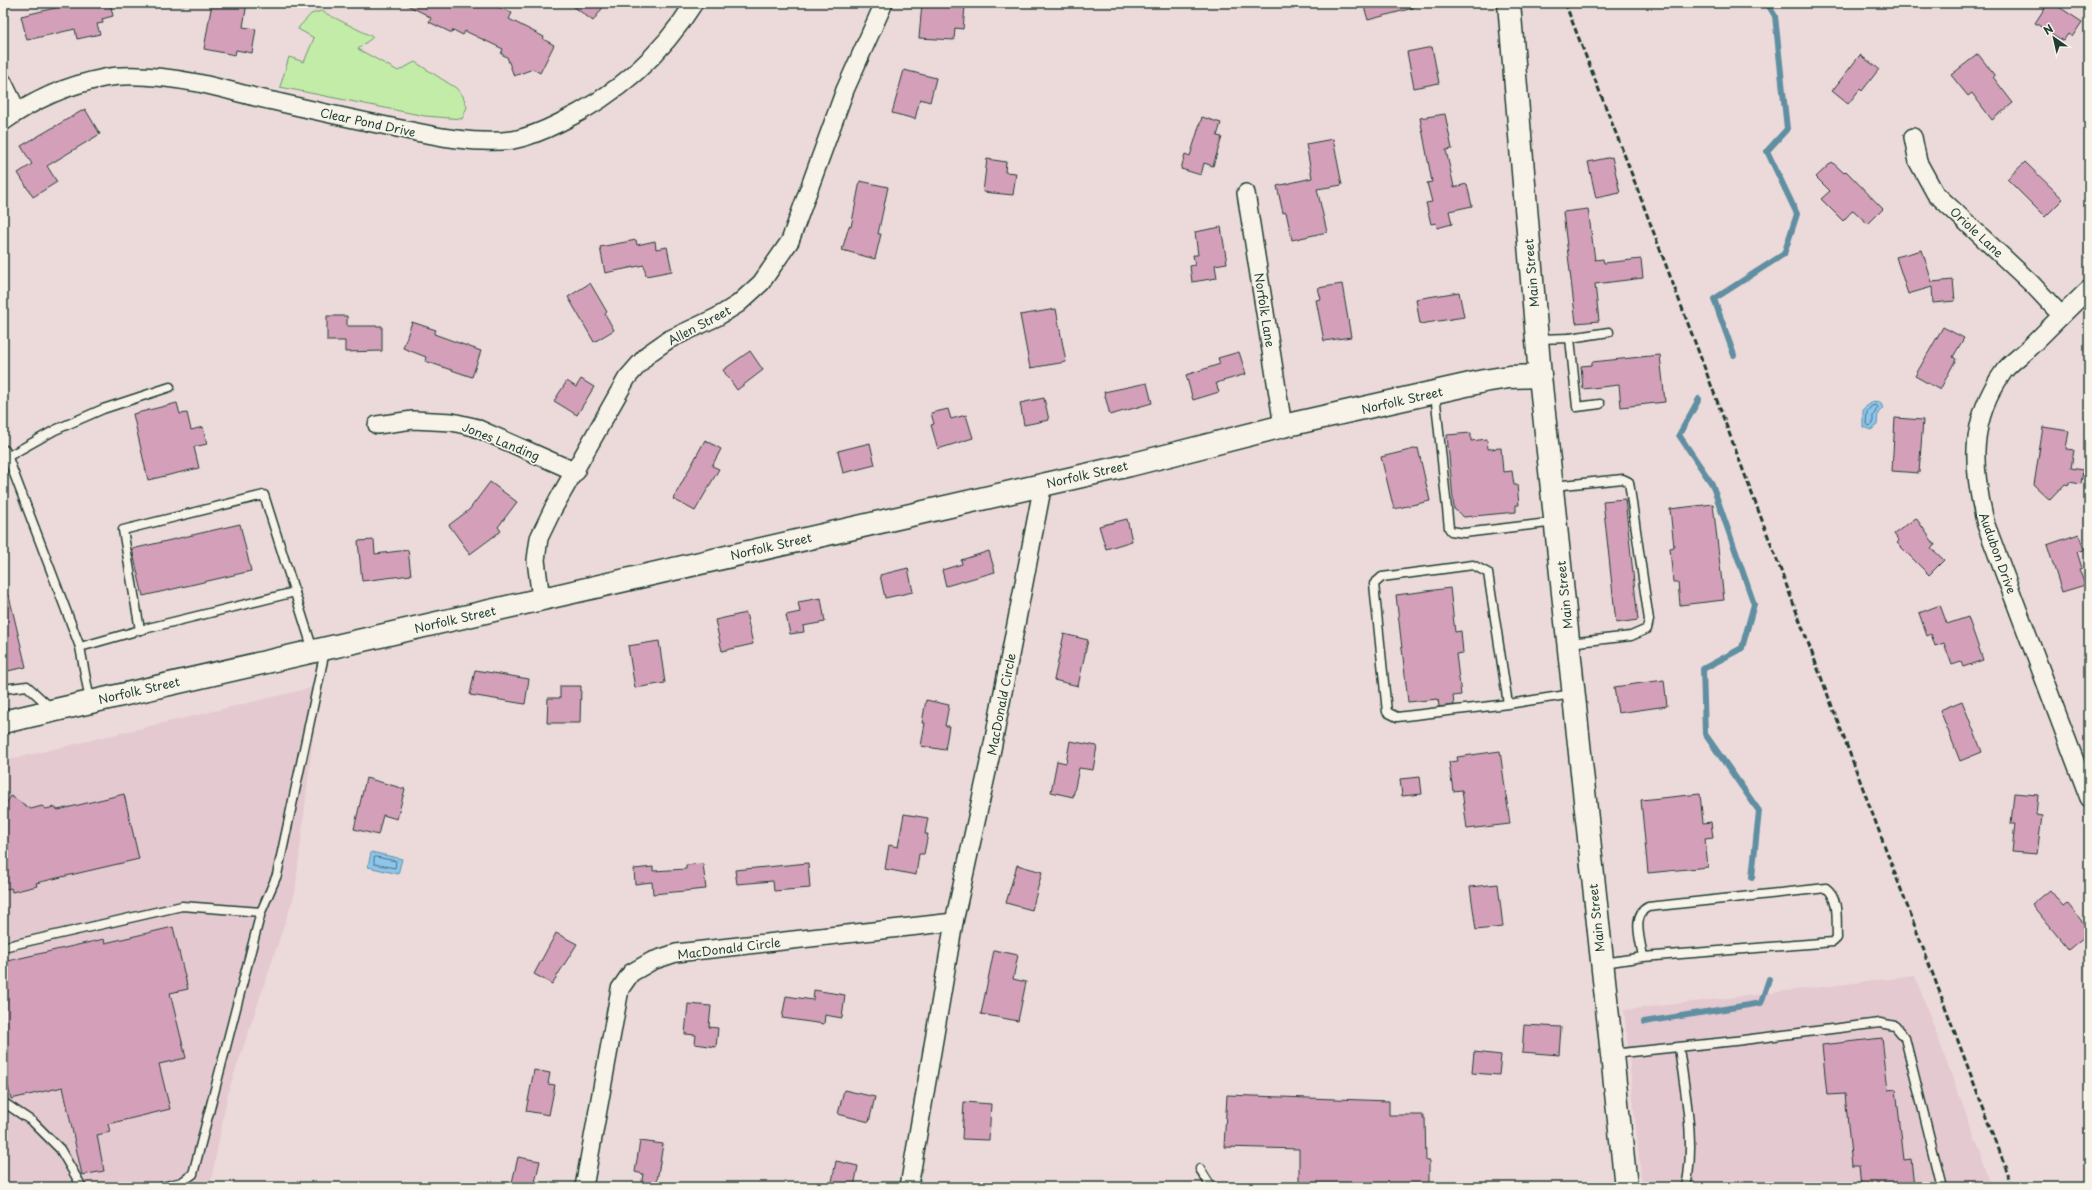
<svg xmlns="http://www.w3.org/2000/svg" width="2092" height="1190" viewBox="0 0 2092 1190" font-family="'Playpen Sans',sans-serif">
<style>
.built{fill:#e5c9d0}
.green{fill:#c2eca8;stroke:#70946e}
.water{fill:#8dc5ec;stroke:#618fa2}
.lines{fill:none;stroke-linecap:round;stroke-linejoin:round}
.shore{stroke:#4b737e;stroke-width:1}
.stream{stroke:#618fa2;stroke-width:6}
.building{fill:#d4a0b9;stroke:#1f3d34}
.service-casing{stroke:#1f3d34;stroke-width:11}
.minor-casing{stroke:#1f3d34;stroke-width:20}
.secondary-casing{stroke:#1f3d34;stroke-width:25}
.service{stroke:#f7f3e8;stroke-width:8}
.minor{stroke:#f7f3e8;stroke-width:17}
.secondary{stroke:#f7f3e8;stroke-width:22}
.rail{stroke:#1f3d34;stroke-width:3;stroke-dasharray:6 3;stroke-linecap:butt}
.labels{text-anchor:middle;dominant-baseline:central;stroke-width:3.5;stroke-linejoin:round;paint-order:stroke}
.street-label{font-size:12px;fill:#1f3d34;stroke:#f7f3e8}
</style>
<rect width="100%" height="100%" fill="#ecdada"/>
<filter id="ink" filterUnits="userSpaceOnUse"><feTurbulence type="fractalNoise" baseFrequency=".025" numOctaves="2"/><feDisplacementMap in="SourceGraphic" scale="8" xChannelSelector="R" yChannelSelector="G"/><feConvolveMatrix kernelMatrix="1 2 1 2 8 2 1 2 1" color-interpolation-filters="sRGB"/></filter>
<g filter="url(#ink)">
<g class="built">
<path d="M 319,686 L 295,893 L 228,1093 L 210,1187 L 3,1187 L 3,761 Z"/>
<path d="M 1915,976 L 1993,1187 L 1642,1187 L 1624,1010 Z"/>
</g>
<path class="green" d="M 321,11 L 373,37 L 358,49 L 398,71 L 415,62 L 456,88 L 463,96 L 467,107 L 462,119 L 425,116 L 280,87 L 289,57 L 304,62 L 314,38 L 298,29 L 299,27 L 311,14 Z"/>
<g class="water">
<path d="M 1874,401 L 1880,402 L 1883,408 L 1878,413 L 1877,425 L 1871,430 L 1863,427 L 1863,409 Z"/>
<path d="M 371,852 L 402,859 L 398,874 L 368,867 Z"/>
</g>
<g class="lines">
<g class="shore">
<path d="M 1872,406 L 1876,405 L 1878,407 L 1873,416 L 1873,424 L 1870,426 L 1866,424 L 1867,412 Z"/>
<path d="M 376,857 L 396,861 L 395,868 L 374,864 L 374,858 Z"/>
</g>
<g class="stream">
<path d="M 1734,355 L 1714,299 L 1784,254 L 1797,214 L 1767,151 L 1787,129 L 1775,16 L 1767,3"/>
<path d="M 1699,399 L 1679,435 L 1712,484 L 1754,604 L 1742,648 L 1703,669 L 1705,734 L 1759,811 L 1752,877"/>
<path d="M 1644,1022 L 1761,1003 L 1769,979"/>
</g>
</g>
<g class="building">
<path d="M 68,3 L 110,3 L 113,16 L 102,19 L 103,23 L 97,24 L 100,34 L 77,39 L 75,29 L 27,40 L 21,16 L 68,5 Z"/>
<path d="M 212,3 L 247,3 L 243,27 L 256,29 L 252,53 L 236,50 L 235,55 L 204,49 Z"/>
<path d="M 403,3 L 490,3 L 512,13 L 509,19 L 544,37 L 543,39 L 554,45 L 540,73 L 533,69 L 514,76 L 507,57 L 501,54 L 503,49 L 465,31 L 463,35 L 453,30 L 452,33 L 429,22 L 431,18 L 425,14 Z"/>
<path d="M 569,3 L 606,3 L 593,21 Z"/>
<path d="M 922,3 L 965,6 L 963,29 L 955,28 L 954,40 L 919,38 Z"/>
<path d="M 1363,3 L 1413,3 L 1413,8 L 1368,20 Z"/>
<path d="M 2048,3 L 2053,3 L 2082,22 L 2072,37 L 2068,34 L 2063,41 L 2035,23 Z"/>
<path d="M 1432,47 L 1439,83 L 1414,88 L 1407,52 Z"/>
<path d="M 1978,54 L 1995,76 L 1993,77 L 2013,103 L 1992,120 L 1972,93 L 1968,96 L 1951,75 Z"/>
<path d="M 1860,55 L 1879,69 L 1862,91 L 1860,89 L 1848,104 L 1832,91 Z"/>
<path d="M 904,70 L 936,78 L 930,102 L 920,99 L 915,119 L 892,113 Z"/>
<path d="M 85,109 L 100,134 L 47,166 L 57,182 L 33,197 L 18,173 L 32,164 L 21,146 Z"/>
<path d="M 1445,114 L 1452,149 L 1446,150 L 1454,187 L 1467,184 L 1472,206 L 1449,211 L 1452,224 L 1437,228 L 1436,223 L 1431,224 L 1426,203 L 1432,202 L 1427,183 L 1432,182 L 1420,118 Z"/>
<path d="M 1202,117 L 1221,123 L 1217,136 L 1222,137 L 1213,166 L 1204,163 L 1201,175 L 1181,169 L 1185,154 L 1190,156 Z"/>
<path d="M 1333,139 L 1342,185 L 1317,189 L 1327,232 L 1292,240 L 1286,212 L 1283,213 L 1277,186 L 1312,178 L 1306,144 Z"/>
<path d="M 1612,157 L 1620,193 L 1596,198 L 1588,162 Z"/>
<path d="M 987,159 L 1006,162 L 1005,172 L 1016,173 L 1013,195 L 983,192 Z"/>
<path d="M 1832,162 L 1844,173 L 1846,171 L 1883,209 L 1868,224 L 1853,210 L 1843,221 L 1821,199 L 1830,191 L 1816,177 Z"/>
<path d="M 2025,162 L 2063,199 L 2045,217 L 2007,179 Z"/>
<path d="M 860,181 L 888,187 L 878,234 L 881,234 L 875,259 L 842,250 L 849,226 L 851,227 Z"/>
<path d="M 1588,209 L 1595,260 L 1603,259 L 1604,263 L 1641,259 L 1643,278 L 1595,284 L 1599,321 L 1576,323 L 1563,212 Z"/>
<path d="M 1221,227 L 1227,263 L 1215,265 L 1217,278 L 1192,282 L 1190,266 L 1195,265 L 1193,255 L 1198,255 L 1195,232 Z"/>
<path d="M 636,240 L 637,245 L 655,241 L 656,249 L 667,247 L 672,271 L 646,276 L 644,265 L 605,273 L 600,247 Z"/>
<path d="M 1922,250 L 1932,282 L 1953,280 L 1955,301 L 1933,303 L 1932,287 L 1908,294 L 1896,257 Z"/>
<path d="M 590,283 L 607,312 L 605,314 L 614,330 L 594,342 L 568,297 Z"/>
<path d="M 1342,284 L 1351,337 L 1324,341 L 1316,300 L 1321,299 L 1318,288 Z"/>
<path d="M 1459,292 L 1464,317 L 1420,324 L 1416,299 Z"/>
<path d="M 1056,309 L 1066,362 L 1030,368 L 1020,315 Z"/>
<path d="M 327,316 L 347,316 L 347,326 L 382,326 L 382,351 L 345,352 L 345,341 L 327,341 Z"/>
<path d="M 412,322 L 436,330 L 434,334 L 481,351 L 472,377 L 425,361 L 426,357 L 403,348 Z"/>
<path d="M 1943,327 L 1964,338 L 1953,357 L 1956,359 L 1940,390 L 1915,376 Z"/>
<path d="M 750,351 L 763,370 L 737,390 L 723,370 Z"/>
<path d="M 1239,352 L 1246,374 L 1216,383 L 1219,392 L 1193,400 L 1186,375 L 1220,364 L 1218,358 Z"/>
<path d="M 1660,355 L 1665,402 L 1621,407 L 1619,385 L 1583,389 L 1581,366 L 1592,365 L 1592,362 Z"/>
<path d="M 581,379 L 594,387 L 577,415 L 554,401 L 567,381 L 576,387 Z"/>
<path d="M 1147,383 L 1152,403 L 1110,415 L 1104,392 Z"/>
<path d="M 1044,398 L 1049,420 L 1024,425 L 1020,403 Z"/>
<path d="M 177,403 L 180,414 L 187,413 L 191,430 L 203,427 L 207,444 L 194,447 L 199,468 L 148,480 L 133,414 Z"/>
<path d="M 948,409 L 951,419 L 966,415 L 973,438 L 938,449 L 931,425 L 934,424 L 931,413 Z"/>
<path d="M 1895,418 L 1923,420 L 1919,473 L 1892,471 Z"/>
<path d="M 2043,427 L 2069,431 L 2066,449 L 2074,450 L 2071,468 L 2083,470 L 2081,484 L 2069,482 L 2069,485 L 2065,484 L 2050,500 L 2034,485 Z"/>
<path d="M 1471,433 L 1471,441 L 1487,439 L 1488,449 L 1501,448 L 1503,472 L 1512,471 L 1514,485 L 1517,485 L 1519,505 L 1516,505 L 1516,512 L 1464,517 L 1454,509 L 1447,435 Z"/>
<path d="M 705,440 L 721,449 L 712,466 L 719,469 L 695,511 L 673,499 Z"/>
<path d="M 870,443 L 875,465 L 843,473 L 838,451 Z"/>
<path d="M 1418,448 L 1430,501 L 1394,509 L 1381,457 Z"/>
<path d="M 490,482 L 517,502 L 498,527 L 501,531 L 470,554 L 449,525 L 469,510 Z"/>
<path d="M 1625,499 L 1638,620 L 1616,623 L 1603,501 Z"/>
<path d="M 1713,504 L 1724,600 L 1680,605 L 1678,582 L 1673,582 L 1670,548 L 1674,547 L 1670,509 Z"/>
<path d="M 1916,518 L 1935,545 L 1931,548 L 1944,560 L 1929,575 L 1897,543 L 1899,541 L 1894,534 Z"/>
<path d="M 1127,519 L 1132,541 L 1106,549 L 1099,526 Z"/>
<path d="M 240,524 L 251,571 L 143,596 L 132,549 Z"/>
<path d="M 2079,534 L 2084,550 L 2077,552 L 2082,568 L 2079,569 L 2085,585 L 2062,592 L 2047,545 Z"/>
<path d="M 374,540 L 375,554 L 408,550 L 411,575 L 362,581 L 358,541 Z"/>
<path d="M 989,551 L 995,572 L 946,586 L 942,570 L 962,564 L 961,560 Z"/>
<path d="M 908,568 L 913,592 L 885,598 L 880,575 Z"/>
<path d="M 1450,588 L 1455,632 L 1461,631 L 1463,653 L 1456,654 L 1461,695 L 1453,696 L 1454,705 L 1439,707 L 1438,699 L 1408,702 L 1396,595 Z"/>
<path d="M 9,596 L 26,667 L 3,672 L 3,597 Z"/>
<path d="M 821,598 L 825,622 L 803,626 L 804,632 L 790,634 L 786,615 L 800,612 L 798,602 Z"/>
<path d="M 1940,605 L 1947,624 L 1968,617 L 1983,660 L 1963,667 L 1961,662 L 1952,665 L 1944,643 L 1935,646 L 1931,634 L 1927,636 L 1919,613 Z"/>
<path d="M 746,613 L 753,644 L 722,651 L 715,620 Z"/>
<path d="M 1064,634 L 1088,640 L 1078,686 L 1054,680 Z"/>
<path d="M 659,641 L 665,683 L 635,688 L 628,646 Z"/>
<path d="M 475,670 L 529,679 L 525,704 L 470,695 Z"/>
<path d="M 1664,680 L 1667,706 L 1618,713 L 1614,687 Z"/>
<path d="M 560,686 L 581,686 L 580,723 L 547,723 L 548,698 L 560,698 Z"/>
<path d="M 926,700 L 949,705 L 945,726 L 949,726 L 945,750 L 921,746 L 925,723 L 922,723 Z"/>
<path d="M 1962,701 L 1982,752 L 1960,761 L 1940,710 Z"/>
<path d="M 1070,741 L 1097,746 L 1093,770 L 1079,768 L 1073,797 L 1051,792 L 1057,761 L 1066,763 Z"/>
<path d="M 1500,751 L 1510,824 L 1467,829 L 1462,790 L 1453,791 L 1449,762 L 1458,761 L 1457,757 Z"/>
<path d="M 1420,777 L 1422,794 L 1402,796 L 1400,779 Z"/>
<path d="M 366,778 L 405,789 L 397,819 L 383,815 L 378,835 L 354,829 Z"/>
<path d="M 2014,793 L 2038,795 L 2036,815 L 2042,816 L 2037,854 L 2012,852 L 2015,824 L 2011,824 Z"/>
<path d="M 124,794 L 139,859 L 36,883 L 37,886 L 12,892 L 11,888 L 3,890 L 3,808 L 11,796 L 31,809 L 42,806 L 46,809 L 54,807 L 58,810 Z"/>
<path d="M 1700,794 L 1703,823 L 1711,822 L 1713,838 L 1705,839 L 1708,867 L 1648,873 L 1641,800 Z"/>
<path d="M 904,814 L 928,818 L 925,834 L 928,834 L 924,854 L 919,854 L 916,875 L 885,869 L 889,845 L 898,847 Z"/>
<path d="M 808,863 L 810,888 L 774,891 L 773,881 L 737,884 L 735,870 Z"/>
<path d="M 703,864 L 706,889 L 653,894 L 652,882 L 635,884 L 634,869 L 653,867 L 653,871 L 686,869 L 686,865 Z"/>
<path d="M 1017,865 L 1042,872 L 1032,910 L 1006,903 Z"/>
<path d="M 1498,884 L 1503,927 L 1476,930 L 1470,887 Z"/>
<path d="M 2050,890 L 2063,906 L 2067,903 L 2089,930 L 2089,934 L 2069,950 L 2032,905 Z"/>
<path d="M 173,927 L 188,989 L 170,993 L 186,1058 L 159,1064 L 170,1109 L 108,1124 L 110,1132 L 97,1135 L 104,1171 L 82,1175 L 63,1087 L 11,1099 L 3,1066 L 3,962 L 104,939 L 105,943 Z"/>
<path d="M 556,933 L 577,944 L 552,984 L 534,974 Z"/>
<path d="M 994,950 L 1018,955 L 1013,979 L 1026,982 L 1018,1021 L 981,1014 Z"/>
<path d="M 814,990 L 845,995 L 842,1018 L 825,1015 L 824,1024 L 782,1018 L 786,996 L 813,1000 Z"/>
<path d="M 688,1004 L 711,1006 L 709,1027 L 718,1028 L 716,1047 L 695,1044 L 696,1035 L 685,1034 Z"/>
<path d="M 1524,1025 L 1561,1027 L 1559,1055 L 1522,1052 Z"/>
<path d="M 1882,1038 L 1888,1090 L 1896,1089 L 1904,1160 L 1911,1159 L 1914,1187 L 1861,1187 L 1859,1166 L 1852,1166 L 1845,1094 L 1827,1095 L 1822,1045 Z"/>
<path d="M 1474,1052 L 1501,1055 L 1499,1075 L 1472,1073 Z"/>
<path d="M 534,1070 L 550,1073 L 548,1084 L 555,1085 L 549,1115 L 526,1111 Z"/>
<path d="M 844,1090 L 875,1097 L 869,1122 L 838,1114 Z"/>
<path d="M 1227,1095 L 1389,1101 L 1389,1115 L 1423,1115 L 1423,1118 L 1425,1118 L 1426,1161 L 1429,1161 L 1429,1185 L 1366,1187 L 1299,1184 L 1299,1149 L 1224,1147 Z"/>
<path d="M 964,1102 L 991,1104 L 989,1140 L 962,1139 Z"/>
<path d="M 640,1141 L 663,1144 L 656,1187 L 641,1187 L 643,1174 L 635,1172 Z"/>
<path d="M 518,1157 L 540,1161 L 534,1187 L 511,1187 Z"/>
<path d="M 836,1161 L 858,1166 L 854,1187 L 831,1187 Z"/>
</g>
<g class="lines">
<defs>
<g id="service">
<path d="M 1570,338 L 1609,332"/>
<path d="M 1538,339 L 1570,338 L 1577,407 L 1600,404"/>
<path d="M 1435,393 L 1449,528 L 1451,531 L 1464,533 L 1556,522"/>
<path d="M 3,450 L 5,450 L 80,647"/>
<path d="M 7,457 L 55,430 L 103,409 L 170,387"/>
<path d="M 1553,486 L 1623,479 L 1629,482 L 1649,620 L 1647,629 L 1631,636 L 1569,643"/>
<path d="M 140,630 L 295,592"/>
<path d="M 3,689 L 27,686 L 51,708"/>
<path d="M 90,701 L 80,647 L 140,630 L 123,530 L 264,495 L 313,650"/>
<path d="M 1508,704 L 1397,717 L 1387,712 L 1374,584 L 1382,577 L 1473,565 L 1488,573 L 1508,704 L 1573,694"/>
<path d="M 3,947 L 182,906 L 261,912 L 277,875 L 325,651"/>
<path d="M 1604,963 L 1643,957 L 1833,942 L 1837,938 C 1836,922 1840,898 1826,888 L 1648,907 C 1631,915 1641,942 1643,957"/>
<path d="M 1679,1048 C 1685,1093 1696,1142 1686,1187"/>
<path d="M 1612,1054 L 1735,1041 L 1880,1023 L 1895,1026 L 1905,1038 L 1942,1187"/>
<path d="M 3,1102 L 33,1122 L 60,1149 L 82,1187"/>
<path d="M 1200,1169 L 1210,1185 L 1214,1187"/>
<path d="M 162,1187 L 182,1182 L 193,1174 L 261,912"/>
</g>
<g id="minor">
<path d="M 3,82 L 17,111"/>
<path d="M 3,122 C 32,101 68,85 104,78 C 131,73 171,78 198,83 C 223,88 248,96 273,101 C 312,110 352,119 392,127 C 430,135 473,145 513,140 C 528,137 545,130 559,123 C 615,96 661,56 694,3"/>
<path d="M 1913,137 L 1918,162 L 1935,193 L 2032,284 L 2061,315"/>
<path d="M 1246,193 L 1283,426"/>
<path d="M 2089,289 C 2069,308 2050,327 2030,347 C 2022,355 2011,362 2004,371 C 1968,421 1972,469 1986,525 L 2089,798"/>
<path d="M 377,425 L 413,420 L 452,422 L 474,427 L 576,472"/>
<path d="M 541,599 L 536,560 L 539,538 L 553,509 L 627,378 L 648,354 L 668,340 L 717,317 L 738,304 L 761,283 L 790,241 L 845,90 L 884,3"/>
<path d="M 584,1187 L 620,989 L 631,973 L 652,961 L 676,953 L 954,922"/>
<path d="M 909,1187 L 954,922 L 992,749 L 1043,484"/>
</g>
<g id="secondary">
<path d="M 1509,3 L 1540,376 L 1626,1187"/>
<path d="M 3,722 L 1130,465 L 1283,426 L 1484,381 L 1509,377 L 1540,376"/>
</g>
</defs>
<use href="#service" class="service-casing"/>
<use href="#minor" class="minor-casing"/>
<use href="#secondary" class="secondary-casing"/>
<use href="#service" class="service"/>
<use href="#minor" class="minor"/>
<use href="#secondary" class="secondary"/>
<path class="rail" d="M 1565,3 L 1626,159 L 2013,1187"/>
</g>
</g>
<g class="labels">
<g class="street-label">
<text transform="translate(368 122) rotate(12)">Clear Pond Drive</text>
<text transform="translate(1977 232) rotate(43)">Oriole Lane</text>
<text transform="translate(1531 273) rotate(-95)">Main Street</text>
<text transform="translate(1265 310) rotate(81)">Norfolk Lane</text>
<text transform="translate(699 325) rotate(-28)">Allen Street</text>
<text transform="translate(1402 400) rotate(-13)">Norfolk Street</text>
<text transform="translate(501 441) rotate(22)">Jones Landing</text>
<text transform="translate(1087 474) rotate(-13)">Norfolk Street</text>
<text transform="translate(771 546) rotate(-13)">Norfolk Street</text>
<text transform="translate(1998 553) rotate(70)">Audubon Drive</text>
<text transform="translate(1564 595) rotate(-96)">Main Street</text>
<text transform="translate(455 619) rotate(-13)">Norfolk Street</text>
<text transform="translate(139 690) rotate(-13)">Norfolk Street</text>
<text transform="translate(1001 704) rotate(-79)">MacDonald Circle</text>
<text transform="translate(1596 918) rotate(-96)">Main Street</text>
<text transform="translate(729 948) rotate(-7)">MacDonald Circle</text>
</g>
</g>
<rect width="2092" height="1190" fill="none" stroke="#f7f3e8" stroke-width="16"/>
<rect x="8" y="8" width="2076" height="1174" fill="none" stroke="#1f3d34" stroke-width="1.5" filter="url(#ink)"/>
<g transform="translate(2054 38) rotate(326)" stroke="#f7f3e8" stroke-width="3" paint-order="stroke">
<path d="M0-3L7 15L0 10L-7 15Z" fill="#1f3d34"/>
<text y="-6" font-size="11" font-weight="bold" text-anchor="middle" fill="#1f3d34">N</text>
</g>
</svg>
